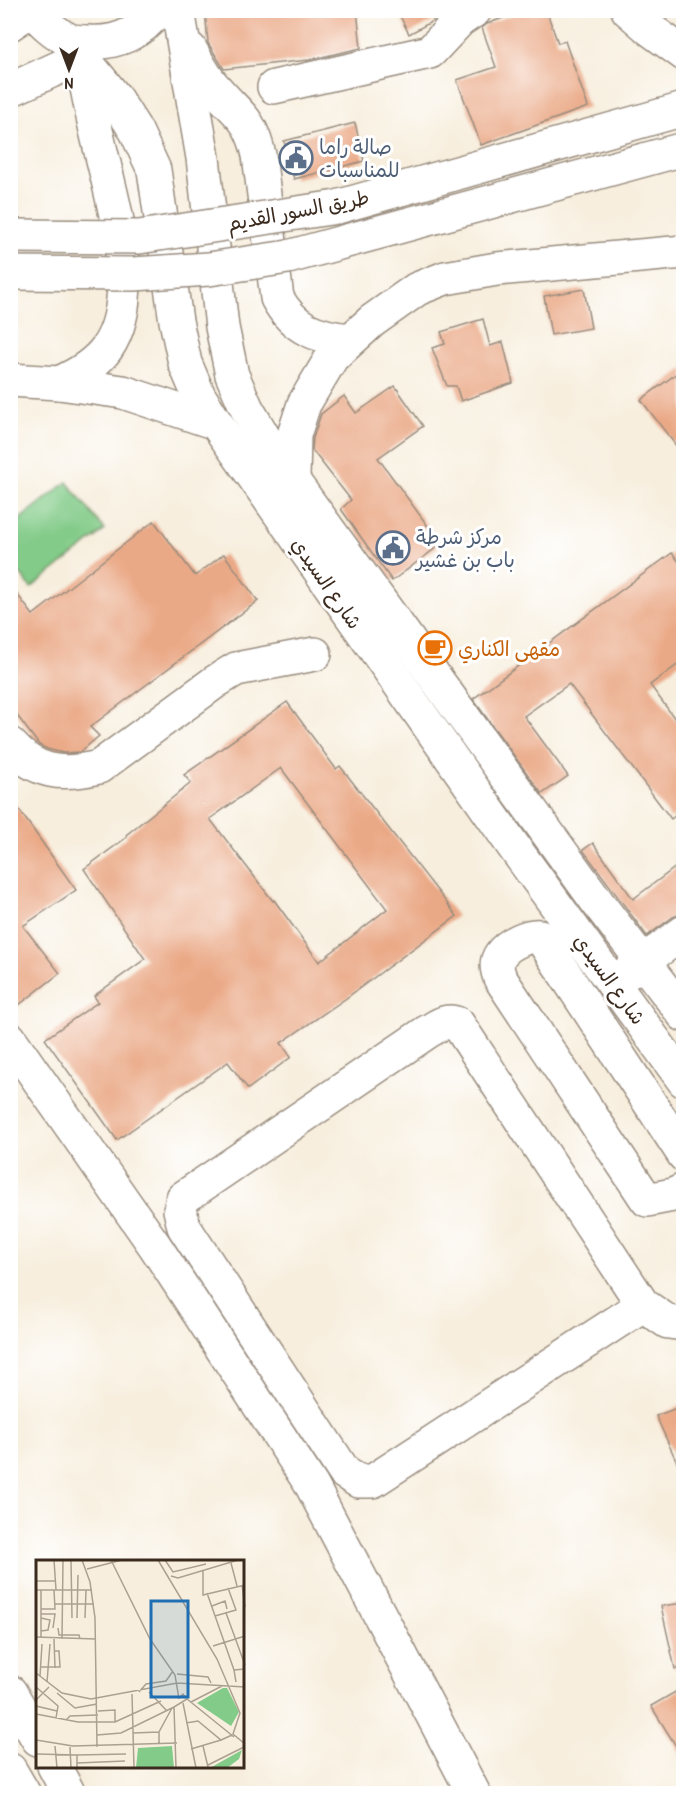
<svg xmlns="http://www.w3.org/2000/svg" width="694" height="1804" viewBox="0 0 694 1804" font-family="'Patrick Hand','Playpen Sans Arabic',sans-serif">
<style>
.green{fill:#82cb88;stroke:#5e7a53;stroke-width:1.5}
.building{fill:#eaa986;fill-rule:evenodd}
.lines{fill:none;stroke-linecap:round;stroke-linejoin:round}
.minor-casing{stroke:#998c7e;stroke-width:36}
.major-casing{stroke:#998c7e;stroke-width:36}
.highway-casing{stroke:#998c7e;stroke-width:36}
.minor{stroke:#fff;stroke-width:33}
.major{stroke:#fff;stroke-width:33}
.highway{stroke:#fff;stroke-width:33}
.major-bridge-casing{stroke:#998c7e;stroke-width:36;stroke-linecap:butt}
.major-bridge{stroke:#fff;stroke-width:33}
.labels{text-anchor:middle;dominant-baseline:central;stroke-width:6;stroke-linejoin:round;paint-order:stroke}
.service-label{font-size:20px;fill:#4e5e75;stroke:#fff;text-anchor:start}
.street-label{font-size:20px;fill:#3b2a1e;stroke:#fff}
.food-label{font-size:20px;fill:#c56008;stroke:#fff;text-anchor:start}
.inset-road{fill:none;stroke:#aca091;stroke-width:1.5}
.view{fill:#1f6fb2;fill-opacity:0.15;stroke:#1f6fb2;stroke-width:3}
.inset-edge{fill:none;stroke:#3b2a1e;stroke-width:3}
</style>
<rect width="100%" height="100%" fill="#fff"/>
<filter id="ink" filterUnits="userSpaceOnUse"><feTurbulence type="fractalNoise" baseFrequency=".0167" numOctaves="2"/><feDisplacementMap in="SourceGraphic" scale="12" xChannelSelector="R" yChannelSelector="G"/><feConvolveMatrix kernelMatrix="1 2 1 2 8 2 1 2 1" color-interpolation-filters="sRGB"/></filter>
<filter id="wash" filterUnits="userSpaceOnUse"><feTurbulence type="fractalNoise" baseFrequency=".008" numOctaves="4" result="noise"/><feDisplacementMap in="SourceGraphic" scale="24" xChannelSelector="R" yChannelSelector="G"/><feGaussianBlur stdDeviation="1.35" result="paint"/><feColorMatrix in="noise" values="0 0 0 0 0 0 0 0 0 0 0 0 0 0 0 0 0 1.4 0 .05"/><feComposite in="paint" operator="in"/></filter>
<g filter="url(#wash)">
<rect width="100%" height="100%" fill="#f7eedd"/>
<path class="green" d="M 67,482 L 105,530 L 31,588 L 11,562 L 11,526 Z"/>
<g id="blocks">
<g class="building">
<path d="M 205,10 L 357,10 L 361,48 L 309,60 L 224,69 L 208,43 Z"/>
<path d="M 397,10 L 443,10 L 433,21 L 409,34 Z"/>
<path d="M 524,10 L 546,10 L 558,43 L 565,41 L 588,107 L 481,145 L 457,80 L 496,67 L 482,28 L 487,24 Z"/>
<path d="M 355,123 L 364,161 L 294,179 L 284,141 Z"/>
<path d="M 584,289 L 591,328 L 551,335 L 544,296 Z"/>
<path d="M 483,319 L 490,346 L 503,342 L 513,383 L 461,401 L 456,386 L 447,386 L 432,348 L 445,344 L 441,332 Z"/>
<path d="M 684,368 L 684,456 L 641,400 Z"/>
<path d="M 395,386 L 423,426 L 378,458 L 441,544 L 392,581 L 341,509 L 351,500 L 312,450 L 313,438 L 321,414 L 344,396 L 356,413 Z"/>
<path d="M 154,521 L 195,576 L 224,554 L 258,601 L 90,727 L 99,736 L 80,752 L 63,753 L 47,749 L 39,745 L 10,706 L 10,585 L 33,615 Z"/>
<path d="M 672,553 L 684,568 L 684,660 L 650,685 L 684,731 L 684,809 L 671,819 L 569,684 L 524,716 L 568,776 L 542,794 L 473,699 Z"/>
<path d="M 287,702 L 336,769 L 340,766 L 457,916 L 345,999 L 281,1043 L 291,1057 L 248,1089 L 228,1062 L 117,1140 L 45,1039 L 98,1002 L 94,996 L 145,959 L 84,869 L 127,837 L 126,835 L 191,783 L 184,775 ZM 281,768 L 387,909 L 319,962 L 274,900 L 273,901 L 210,819 Z"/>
<path d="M 10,797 L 76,890 L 23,926 L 60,973 L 10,1012 Z"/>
<path d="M 593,843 L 633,899 L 684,861 L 684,913 L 673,917 L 647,936 L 583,850 Z"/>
<path d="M 684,1405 L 684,1478 L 656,1416 Z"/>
<path d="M 684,1603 L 684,1668 L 675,1669 L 661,1606 Z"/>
<path d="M 684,1687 L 684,1759 L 651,1706 Z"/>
</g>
</g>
</g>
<g filter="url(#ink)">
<use href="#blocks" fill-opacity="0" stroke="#998c7e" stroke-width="1.5"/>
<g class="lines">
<defs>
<g id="minor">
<path d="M 628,10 L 651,30 L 684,54"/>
<path d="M 10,24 L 31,10"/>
<path d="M 274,87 L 430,52 L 460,20 L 475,10"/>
<path d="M 10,90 L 82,57"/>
<path d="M 10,744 C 36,774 62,776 99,767 L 215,682 L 236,669 L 315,654"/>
<path d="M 613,983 L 684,932"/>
<path d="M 10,1039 L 155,1246 L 312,1486 L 474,1794"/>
<path d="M 684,1155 L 540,936 C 529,934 508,944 501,954 C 495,962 497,970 500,978 L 647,1200 L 673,1195 L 684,1190"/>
<path d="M 643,1305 L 373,1481 L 358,1481 L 345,1473 L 184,1227 L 180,1210 L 183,1198 L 427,1032 C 437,1027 446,1018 458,1024 L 643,1305 L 668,1322 L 684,1324"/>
</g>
<g id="major">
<path d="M 32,10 C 43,22 54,33 69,40 C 75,42 82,42 88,42 C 116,44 141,33 158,10"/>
<path d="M 178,10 L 203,158 L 222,327 L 232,375 L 247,409 L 273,453 L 598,903 L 684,1015"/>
<path d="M 71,41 L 82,57 L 113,95 L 136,131 L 154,170 L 176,321 L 185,363 L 199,396 L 216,423 L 516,850 L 684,1081"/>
<path d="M 190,49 C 198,63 205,78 216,89 C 239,116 250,117 259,155 L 277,298 C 294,329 316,336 349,340"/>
<path d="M 10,380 L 59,383 L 123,392 L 216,423"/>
<path d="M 59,383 C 77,375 95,365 107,348 C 143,296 112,200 99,143 C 92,114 86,86 82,57"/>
<path d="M 293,479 L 294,435 L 304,404 L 332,357 L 372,321 L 417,289 L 445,278 L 497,269 L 684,252"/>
</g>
<g id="highway">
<path d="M 10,1692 L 38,1739"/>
<path d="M 54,1766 L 69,1794"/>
<path d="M 10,1770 L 24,1794"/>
</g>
</defs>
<use href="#minor" class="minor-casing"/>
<use href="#major" class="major-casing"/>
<use href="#highway" class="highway-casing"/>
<use href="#minor" class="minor"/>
<use href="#major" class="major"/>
<use href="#highway" class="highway"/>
<defs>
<g id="major-bridge">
<path d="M 10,236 L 139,237 L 337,207 L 684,109"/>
<path d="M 10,273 L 134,274 L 209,269 L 288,257 L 684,149"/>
</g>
</defs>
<use href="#major-bridge" class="major-bridge-casing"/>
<use href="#major-bridge" class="major-bridge"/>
</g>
</g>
<defs>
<symbol id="civic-ring" viewBox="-11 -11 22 22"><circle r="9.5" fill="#fff" stroke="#5c6f8a" stroke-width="1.5"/><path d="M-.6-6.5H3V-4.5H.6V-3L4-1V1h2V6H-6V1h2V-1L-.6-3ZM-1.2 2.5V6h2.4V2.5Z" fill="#5c6f8a"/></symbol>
<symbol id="cafe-ring" viewBox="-11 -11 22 22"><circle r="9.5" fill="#fff" stroke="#e8710a" stroke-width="1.5"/><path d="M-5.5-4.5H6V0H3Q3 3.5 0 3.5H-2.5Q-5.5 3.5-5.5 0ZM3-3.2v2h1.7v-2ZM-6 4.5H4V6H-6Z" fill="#e8710a"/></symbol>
</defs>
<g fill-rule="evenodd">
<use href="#civic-ring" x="277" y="139" width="38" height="38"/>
<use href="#civic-ring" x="374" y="529" width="38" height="38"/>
<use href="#cafe-ring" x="416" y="629" width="38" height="38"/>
</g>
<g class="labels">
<g class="service-label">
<text x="319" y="146">صالة راما<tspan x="319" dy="23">للمناسبات</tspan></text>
<text x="416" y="536">مركز شرطة<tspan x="416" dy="23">باب بن غشير</tspan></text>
</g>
<g class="street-label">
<text transform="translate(298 210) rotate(-11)">طريق السور القديم</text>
<text transform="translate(327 583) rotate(55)">شارع السيدي</text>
<text transform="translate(610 979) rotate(54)">شارع السيدي</text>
</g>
<g class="food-label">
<text x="458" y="648">مقهى الكناري</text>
</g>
</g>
<g transform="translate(36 1560)">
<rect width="208" height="208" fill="#f7eedd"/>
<path d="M 187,128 L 191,128 L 203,152 L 195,166 L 161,143 ZM 136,186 L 138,208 L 100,208 L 102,188 ZM 206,190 L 203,199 L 191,208 L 174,208 Z" fill="#82cb88"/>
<path class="inset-road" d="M 18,0 L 20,30M 35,0 L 36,58M 46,0 L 54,22 L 59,58 L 61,187M 75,0 L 114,79 L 139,115 L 143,139M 122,0 L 181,99 L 204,153 L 197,174 L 209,184M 129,0 L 137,12 L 170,4M 195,3 L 201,26M 51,9 L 86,0M 167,11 L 167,35 L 209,25M 135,16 L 142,18 L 202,0M 0,21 L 19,21M 206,25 L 209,47M 0,30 L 56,30M 171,33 L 198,110M 19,44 L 58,44M 176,46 L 189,41 L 191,49M 5,49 L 19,49 L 18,30M 190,53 L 209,105M 5,54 L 19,54 L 17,68M 179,56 L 200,50 L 192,28M 5,58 L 14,60 L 12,70 L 5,71M 41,58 L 42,15M 49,58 L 50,30M 22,68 L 23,75 L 43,75 L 44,79M 0,77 L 60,79M 5,77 L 5,30M 18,79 L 19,108M 26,79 L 27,0M 177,86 L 209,76M 4,107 L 24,107 L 23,91 L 18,91M 0,113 L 26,133 L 55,139 L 141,123 L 209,127M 141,114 L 172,117 L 175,123M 4,116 L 6,84M 11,122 L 14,84M 200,122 L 198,110 L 209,109M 0,127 L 22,146 L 20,158M 103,132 L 110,124 L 130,121 L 137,111M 113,132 L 131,151M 21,133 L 39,148 L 61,144M 96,134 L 98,208M 151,139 L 198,177M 0,140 L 13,127M 155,142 L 186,126M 147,143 L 160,208M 0,146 L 21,151M 62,151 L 79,150 L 79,162M 0,154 L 42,162 L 79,162 L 125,141M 30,160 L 34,156 L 62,155M 150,163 L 162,161 L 185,180 L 196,175M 97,173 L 123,172M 61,175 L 85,173 L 138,147M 0,180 L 37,186 L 141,183M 123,183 L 123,172 L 136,148M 19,186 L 21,208M 167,186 L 172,207M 34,187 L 35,208M 155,189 L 185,180M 0,194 L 41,195M 41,203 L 89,201M 172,205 L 208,187M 41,208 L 41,195 L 90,194M 140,208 L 138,147 L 151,139 L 147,134 L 143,138"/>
<path class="view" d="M 115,41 L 152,41 L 152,137 L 115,137 Z"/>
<rect width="208" height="208" class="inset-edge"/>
</g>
<rect width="694" height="1804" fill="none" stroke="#fff" stroke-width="36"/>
<g transform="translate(69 69) rotate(180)" stroke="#ffffff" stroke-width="4.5" paint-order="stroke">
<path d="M0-4.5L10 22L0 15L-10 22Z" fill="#3b2a1e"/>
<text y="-9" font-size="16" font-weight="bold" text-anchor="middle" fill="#3b2a1e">N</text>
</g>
</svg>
